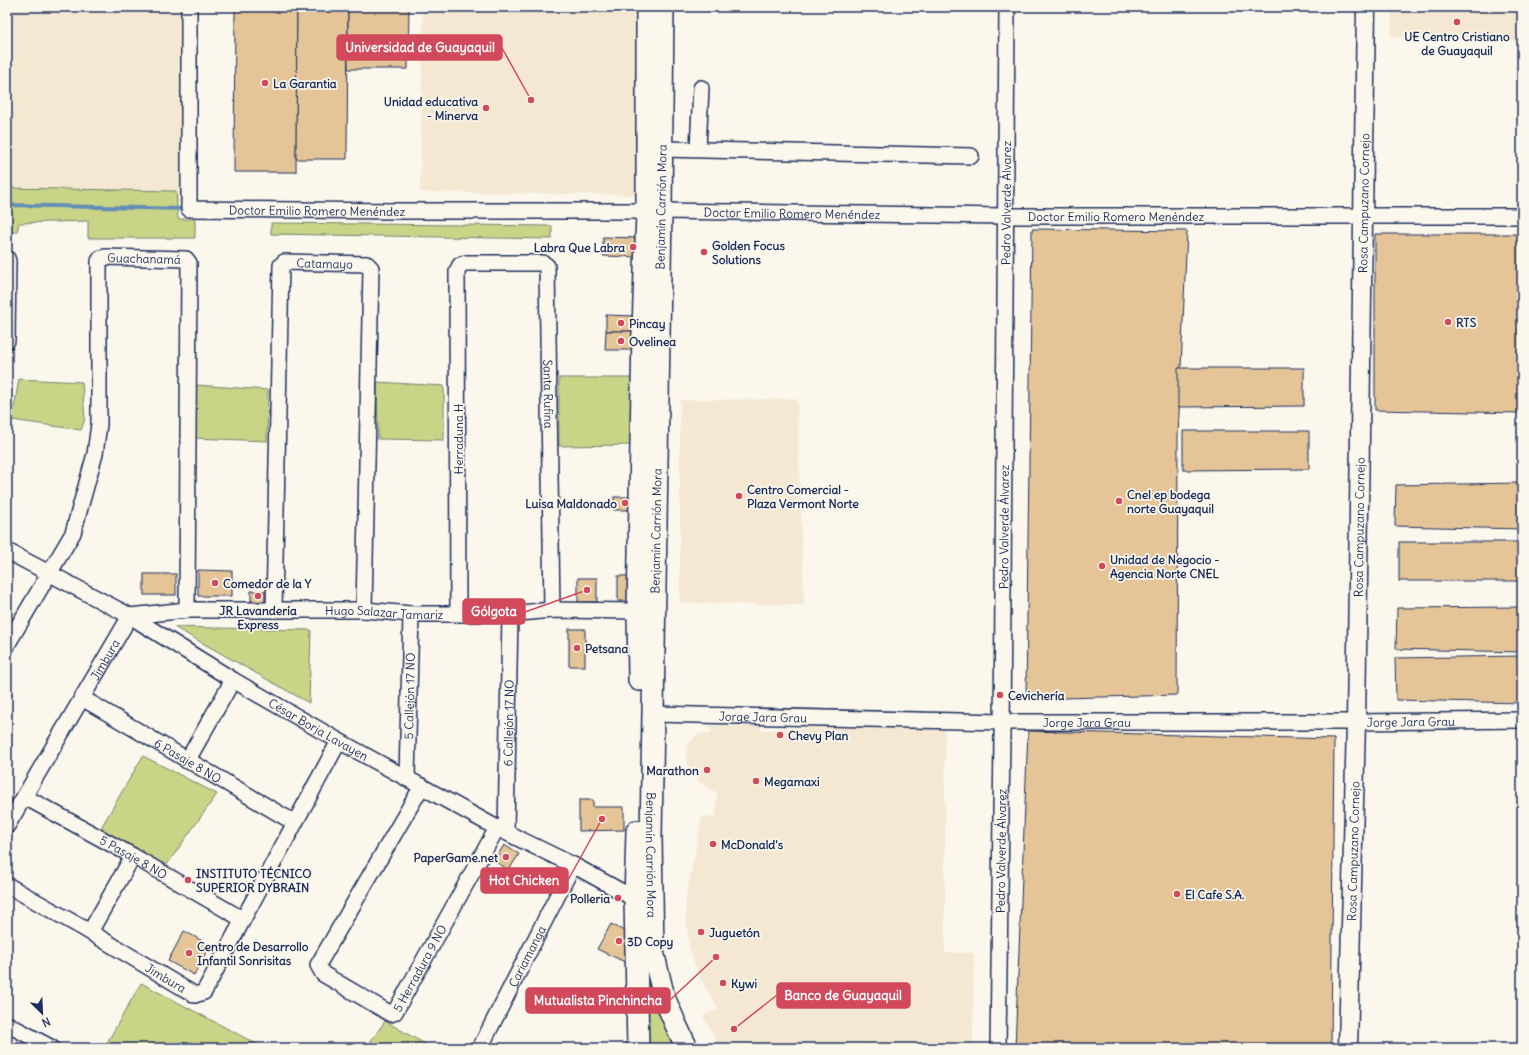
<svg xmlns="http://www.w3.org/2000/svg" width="1529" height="1055" viewBox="0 0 1529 1055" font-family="Delius,sans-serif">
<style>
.built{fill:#f4e8d3}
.green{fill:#c9d487;stroke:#728272}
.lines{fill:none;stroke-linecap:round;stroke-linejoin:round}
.stream{stroke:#628eb7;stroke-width:4}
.building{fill:#e5c598;stroke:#1b2f5e}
.minor-casing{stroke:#1b2f5e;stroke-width:18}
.tertiary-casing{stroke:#1b2f5e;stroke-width:21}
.secondary-casing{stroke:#1b2f5e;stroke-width:24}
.minor{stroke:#fbf7ec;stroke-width:15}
.tertiary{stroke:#fbf7ec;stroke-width:18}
.secondary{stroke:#fbf7ec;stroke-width:21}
.poi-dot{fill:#d1495b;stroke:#fbf7ec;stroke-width:1.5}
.labels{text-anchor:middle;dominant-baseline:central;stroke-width:3.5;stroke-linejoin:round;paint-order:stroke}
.poi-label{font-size:12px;font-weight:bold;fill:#1b2f5e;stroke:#fbf7ec;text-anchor:start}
.street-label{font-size:12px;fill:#1b2f5e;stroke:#fbf7ec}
.leader{fill:none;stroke:#d1495b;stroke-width:1.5}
.callout-dot{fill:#d1495b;stroke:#fbf7ec;stroke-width:1.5}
.callout{fill:#d1495b;stroke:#d1495b;stroke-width:1.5}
.callout-label{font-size:13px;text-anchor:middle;font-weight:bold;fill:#fff}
</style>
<rect width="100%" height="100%" fill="#fbf7ec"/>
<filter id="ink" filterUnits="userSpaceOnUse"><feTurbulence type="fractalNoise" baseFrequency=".025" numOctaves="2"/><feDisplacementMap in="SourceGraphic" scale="8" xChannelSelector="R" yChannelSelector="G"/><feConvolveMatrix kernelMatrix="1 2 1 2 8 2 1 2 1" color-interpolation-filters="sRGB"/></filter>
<g filter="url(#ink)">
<g class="built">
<path d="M 7,7 L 192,7 L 188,203 L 7,198 Z"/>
<path d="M 423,7 L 639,7 L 641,195 L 420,192 Z"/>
<path d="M 1392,7 L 1522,7 L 1522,41 L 1391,37 Z"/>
<path d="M 797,399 L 804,605 L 680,603 L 680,400 Z"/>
<path d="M 807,722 L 945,727 L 945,953 L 974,953 L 973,1048 L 720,1048 L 703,1016 L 719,1009 L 700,978 L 689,948 L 686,916 L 686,897 L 702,817 L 716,816 L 717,793 L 702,784 L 692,773 L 686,760 L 687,747 L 695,736 L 702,733 L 711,733 L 710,726 L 761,726 L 761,730 L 806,729 Z"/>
</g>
<g class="green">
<path d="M 7,188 L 176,191 L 178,219 L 195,219 L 195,238 L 88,238 L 88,221 L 19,223 L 17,232 L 7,232 Z"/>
<path d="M 271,223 L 552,226 L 552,239 L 271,234 Z"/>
<path d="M 559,378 L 639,378 L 635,445 L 559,446 Z"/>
<path d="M 19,379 L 82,382 L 85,419 L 81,430 L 12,420 Z"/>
<path d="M 377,382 L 444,386 L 444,440 L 378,439 Z"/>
<path d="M 196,385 L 268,390 L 267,441 L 194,438 Z"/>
<path d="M 174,627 L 311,630 L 309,703 Z"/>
<path d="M 143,756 L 217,794 L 166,866 L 99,831 Z"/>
<path d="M 649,981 L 673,1038 L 678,1048 L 650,1048 L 645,983 Z"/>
<path d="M 141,983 L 264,1048 L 104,1048 Z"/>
<path d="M 385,1021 L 432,1048 L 366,1048 Z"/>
</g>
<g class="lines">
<path class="stream" d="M 7,205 L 187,209"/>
</g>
<g class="building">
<path d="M 235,7 L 297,7 L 296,172 L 234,172 Z"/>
<path d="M 297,7 L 348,7 L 347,159 L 296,159 Z"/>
<path d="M 348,7 L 409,7 L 408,69 L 348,69 Z"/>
<path d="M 1032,229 L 1187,231 L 1178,436 L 1177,695 L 1026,699 Z"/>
<path d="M 1375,234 L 1522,234 L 1522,413 L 1375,410 Z"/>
<path d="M 603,237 L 638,238 L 638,257 L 603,256 Z"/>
<path d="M 606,315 L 636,316 L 636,331 L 606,331 Z"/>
<path d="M 606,331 L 636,331 L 636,350 L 605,350 Z"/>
<path d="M 1178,368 L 1304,368 L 1304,406 L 1178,407 Z"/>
<path d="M 1183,431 L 1309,431 L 1309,469 L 1183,470 Z"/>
<path d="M 1522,483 L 1522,529 L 1395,526 L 1396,485 Z"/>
<rect x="614" y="497" width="21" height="13"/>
<rect x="1399" y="542" width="123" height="39"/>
<path d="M 198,570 L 232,571 L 232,596 L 198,596 Z"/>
<rect x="144" y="574" width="32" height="21"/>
<rect x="618" y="576" width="16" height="25"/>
<rect x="578" y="578" width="19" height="24"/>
<path d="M 251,591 L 265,591 L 265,602 L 251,601 Z"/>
<path d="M 1522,607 L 1522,652 L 1396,649 L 1397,608 Z"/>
<rect x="569" y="629" width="16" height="37"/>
<path d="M 1522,656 L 1522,703 L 1396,700 L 1395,658 Z"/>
<path d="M 1028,731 L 1334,739 L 1331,1048 L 1015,1048 Z"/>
<path d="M 579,800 L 593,800 L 593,807 L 624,807 L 624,830 L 579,831 Z"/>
<path d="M 504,845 L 519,854 L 509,870 L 494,861 Z"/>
<path d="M 611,924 L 626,932 L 625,962 L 597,949 Z"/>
<path d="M 184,931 L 210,945 L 194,975 L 168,961 Z"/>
</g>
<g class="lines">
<defs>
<g id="minor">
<path id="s1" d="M 189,7 L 189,209 L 397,211 L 647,211"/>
<path d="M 662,149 L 971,156"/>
<path d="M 698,149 L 701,88"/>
<path id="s2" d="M 661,211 L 1005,216 L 1522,216"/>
<path d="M 7,258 L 8,261 L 7,341"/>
<path id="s3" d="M 7,551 L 130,616 L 233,680 L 339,741 L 497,828 L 573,865 L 635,899"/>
<path id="s4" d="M 274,610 L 281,265 L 284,262 L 367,264 L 371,268 L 364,610"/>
<path id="s5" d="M 458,613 L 457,271 L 460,265 L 466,263 L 543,263 L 547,266 L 552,610"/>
<path id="s6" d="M 7,645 L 73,533 L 95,454 L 99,424 L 99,261 L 101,258 L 105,257 L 186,259 L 189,263 L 187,610"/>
<path id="s7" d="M 82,698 L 295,823"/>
<path id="s8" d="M 653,714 L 1003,722 L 1356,722 L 1522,720"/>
<path d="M 187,761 L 233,680"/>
<path id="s9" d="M 407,778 L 411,614"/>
<path id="s10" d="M 422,786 L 318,965 L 323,974 L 391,1014 L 395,1012 L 497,828"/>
<path id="s11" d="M 25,797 L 133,856 L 242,919"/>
<path id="s12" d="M 7,826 L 130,616 L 187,610 L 364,610 L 411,614 L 510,614 L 552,610 L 638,611"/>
<path id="s13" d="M 506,832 L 510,614"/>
<path id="s14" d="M 7,885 L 90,932 L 195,995 L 204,992 L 339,741"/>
<path d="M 90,932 L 133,856"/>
<path d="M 7,1024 L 52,1048"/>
<path id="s15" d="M 480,1048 L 573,865"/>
<path id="s16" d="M 998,1048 L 1002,738 L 1007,7"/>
</g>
<g id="tertiary">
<path id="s17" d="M 1348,1048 L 1356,722 L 1366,7"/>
</g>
<g id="secondary">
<path id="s18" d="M 663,7 L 661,211 L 651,838 L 653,952 L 664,997 L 676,1025 L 687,1048"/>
<path d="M 639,680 L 638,611 L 643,330 L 647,211 L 647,7"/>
<path d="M 637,831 L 635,899 L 638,1048"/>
</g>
</defs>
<use href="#minor" class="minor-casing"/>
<use href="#tertiary" class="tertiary-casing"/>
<use href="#secondary" class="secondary-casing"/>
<use href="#minor" class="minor"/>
<use href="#tertiary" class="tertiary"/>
<use href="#secondary" class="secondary"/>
</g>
</g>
<g class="poi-dot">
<circle cx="1457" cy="22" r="4"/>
<circle cx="265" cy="83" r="4"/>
<circle cx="486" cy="108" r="4"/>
<circle cx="633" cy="247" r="4"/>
<circle cx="704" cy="252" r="4"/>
<circle cx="1448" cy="322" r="4"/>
<circle cx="621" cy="323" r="4"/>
<circle cx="621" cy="341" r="4"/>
<circle cx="739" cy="496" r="4"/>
<circle cx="1119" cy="501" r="4"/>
<circle cx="625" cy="503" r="4"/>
<circle cx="1102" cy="566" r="4"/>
<circle cx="215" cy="583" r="4"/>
<circle cx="258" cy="596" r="4"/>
<circle cx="577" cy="648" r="4"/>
<circle cx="1000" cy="695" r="4"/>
<circle cx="780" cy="735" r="4"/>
<circle cx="707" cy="770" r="4"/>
<circle cx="756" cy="781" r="4"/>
<circle cx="713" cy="844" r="4"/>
<circle cx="506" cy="857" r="4"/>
<circle cx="188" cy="880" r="4"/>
<circle cx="1177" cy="894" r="4"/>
<circle cx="618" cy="898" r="4"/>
<circle cx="701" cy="932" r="4"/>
<circle cx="619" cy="941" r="4"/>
<circle cx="189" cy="953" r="4"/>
<circle cx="723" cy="983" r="4"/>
</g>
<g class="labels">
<g class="poi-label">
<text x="1457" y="36" text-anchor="middle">UE Centro Cristiano<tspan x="1457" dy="14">de Guayaquil</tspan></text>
<text x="273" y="83">La Garantia</text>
<text x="478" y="101" text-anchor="end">Unidad educativa<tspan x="478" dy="14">- Minerva</tspan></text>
<text x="712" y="245">Golden Focus<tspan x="712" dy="14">Solutions</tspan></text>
<text x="625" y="247" text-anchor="end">Labra Que Labra</text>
<text x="1456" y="322">RTS</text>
<text x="629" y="323">Pincay</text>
<text x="629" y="341">Ovelinea</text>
<text x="747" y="489">Centro Comercial -<tspan x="747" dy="14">Plaza Vermont Norte</tspan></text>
<text x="1127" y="494">Cnel ep bodega<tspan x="1127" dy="14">norte Guayaquil</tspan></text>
<text x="617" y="503" text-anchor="end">Luisa Maldonado</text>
<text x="1110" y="559">Unidad de Negocio -<tspan x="1110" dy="14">Agencia Norte CNEL</tspan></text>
<text x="223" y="583">Comedor de la Y</text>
<text x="258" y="610" text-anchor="middle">JR Lavandería<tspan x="258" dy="14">Express</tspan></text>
<text x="585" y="648">Petsana</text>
<text x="1008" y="695">Cevichería</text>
<text x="788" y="735">Chevy Plan</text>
<text x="699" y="770" text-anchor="end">Marathon</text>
<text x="764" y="781">Megamaxi</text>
<text x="721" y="844">McDonald's</text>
<text x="498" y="857" text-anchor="end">PaperGame.net</text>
<text x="196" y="873">INSTITUTO TÉCNICO<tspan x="196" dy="14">SUPERIOR DYBRAIN</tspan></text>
<text x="1185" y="894">El Cafe S.A.</text>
<text x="610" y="898" text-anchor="end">Polleria</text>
<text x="709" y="932">Juguetón</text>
<text x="627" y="941">3D Copy</text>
<text x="197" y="946">Centro de Desarrollo<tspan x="197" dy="14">Infantil Sonrisitas</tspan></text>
<text x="731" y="983">Kywi</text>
</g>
<g class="street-label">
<text stroke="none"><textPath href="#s16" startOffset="845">Pedro Valverde Álvarez</textPath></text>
<text stroke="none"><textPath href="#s17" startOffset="845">Rosa Campuzano Cornejo</textPath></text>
<text transform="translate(661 207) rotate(-89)">Benjamín Carrión Mora</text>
<text stroke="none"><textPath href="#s1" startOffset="330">Doctor Emilio Romero Menéndez</textPath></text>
<text stroke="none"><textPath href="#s2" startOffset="131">Doctor Emilio Romero Menéndez</textPath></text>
<text stroke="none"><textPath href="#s2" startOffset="455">Doctor Emilio Romero Menéndez</textPath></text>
<text stroke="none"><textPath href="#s6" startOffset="452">Guachanamá</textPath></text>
<text stroke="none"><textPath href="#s4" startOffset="390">Catamayo</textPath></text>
<text stroke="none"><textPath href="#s5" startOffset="565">Santa Rufina</textPath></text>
<text transform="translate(458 439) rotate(-90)">Herraduna H</text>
<text stroke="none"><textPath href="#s16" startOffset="521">Pedro Valverde Álvarez</textPath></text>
<text stroke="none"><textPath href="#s17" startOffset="521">Rosa Campuzano Cornejo</textPath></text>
<text transform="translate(656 531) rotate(-89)">Benjamín Carrión Mora</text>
<text stroke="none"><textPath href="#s12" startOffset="498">Hugo Salazar Tamariz</textPath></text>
<text stroke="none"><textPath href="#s12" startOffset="193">Jimbura</textPath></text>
<text stroke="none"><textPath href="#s9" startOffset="82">5 Callejón 17 NO</textPath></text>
<text stroke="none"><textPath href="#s8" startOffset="110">Jorge Jara Grau</textPath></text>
<text stroke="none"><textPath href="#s8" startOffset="758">Jorge Jara Grau</textPath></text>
<text stroke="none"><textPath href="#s8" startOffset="434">Jorge Jara Grau</textPath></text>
<text stroke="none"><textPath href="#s13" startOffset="109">6 Callejón 17 NO</textPath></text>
<text stroke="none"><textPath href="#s3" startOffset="359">César Borja Lavayen</textPath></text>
<text stroke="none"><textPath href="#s7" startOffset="123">6 Pasaje 8 NO</textPath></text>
<text stroke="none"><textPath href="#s16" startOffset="197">Pedro Valverde Álvarez</textPath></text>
<text stroke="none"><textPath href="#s17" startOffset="197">Rosa Campuzano Cornejo</textPath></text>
<text stroke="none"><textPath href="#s18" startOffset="848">Benjamín Carrión Mora</textPath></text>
<text stroke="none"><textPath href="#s11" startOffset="124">5 Pasaje 8 NO</textPath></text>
<text stroke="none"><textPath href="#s15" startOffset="103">Cariamanga</textPath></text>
<text stroke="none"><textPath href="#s10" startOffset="351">5 Herradura 9 NO</textPath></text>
<text stroke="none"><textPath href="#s14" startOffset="184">Jimbura</textPath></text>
</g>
</g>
<path class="leader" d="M531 100L502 48M587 590L525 612M602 819L568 880M734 1029L777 995M716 957L670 1000"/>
<g class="callout-dot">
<circle cx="531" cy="100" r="4"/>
<circle cx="587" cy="590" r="4"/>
<circle cx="602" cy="819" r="4"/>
<circle cx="734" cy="1029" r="4"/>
<circle cx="716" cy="957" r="4"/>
</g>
<g class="callout">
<rect x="337" y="35" width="165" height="25" rx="4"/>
<rect x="463" y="599" width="62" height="25" rx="4"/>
<rect x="481" y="868" width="87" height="25" rx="4"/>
<rect x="777" y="983" width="133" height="25" rx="4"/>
<rect x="526" y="988" width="144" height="25" rx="4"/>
</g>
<g class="callout-label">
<text x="420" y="52">Universidad de Guayaquil</text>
<text x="494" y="616">Gólgota</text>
<text x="524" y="885">Hot Chicken</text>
<text x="843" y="1000">Banco de Guayaquil</text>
<text x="598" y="1005">Mutualista Pinchincha</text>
</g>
<rect width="1529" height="1055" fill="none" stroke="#fbf7ec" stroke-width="24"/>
<rect x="12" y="12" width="1505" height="1031" fill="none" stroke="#1b2f5e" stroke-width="1.5" filter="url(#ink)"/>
<g transform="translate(42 1013) rotate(156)" stroke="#fbf7ec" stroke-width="3" paint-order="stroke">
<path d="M0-3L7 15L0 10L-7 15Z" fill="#1b2f5e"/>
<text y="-6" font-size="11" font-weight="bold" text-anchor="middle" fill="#1b2f5e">N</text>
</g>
</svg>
